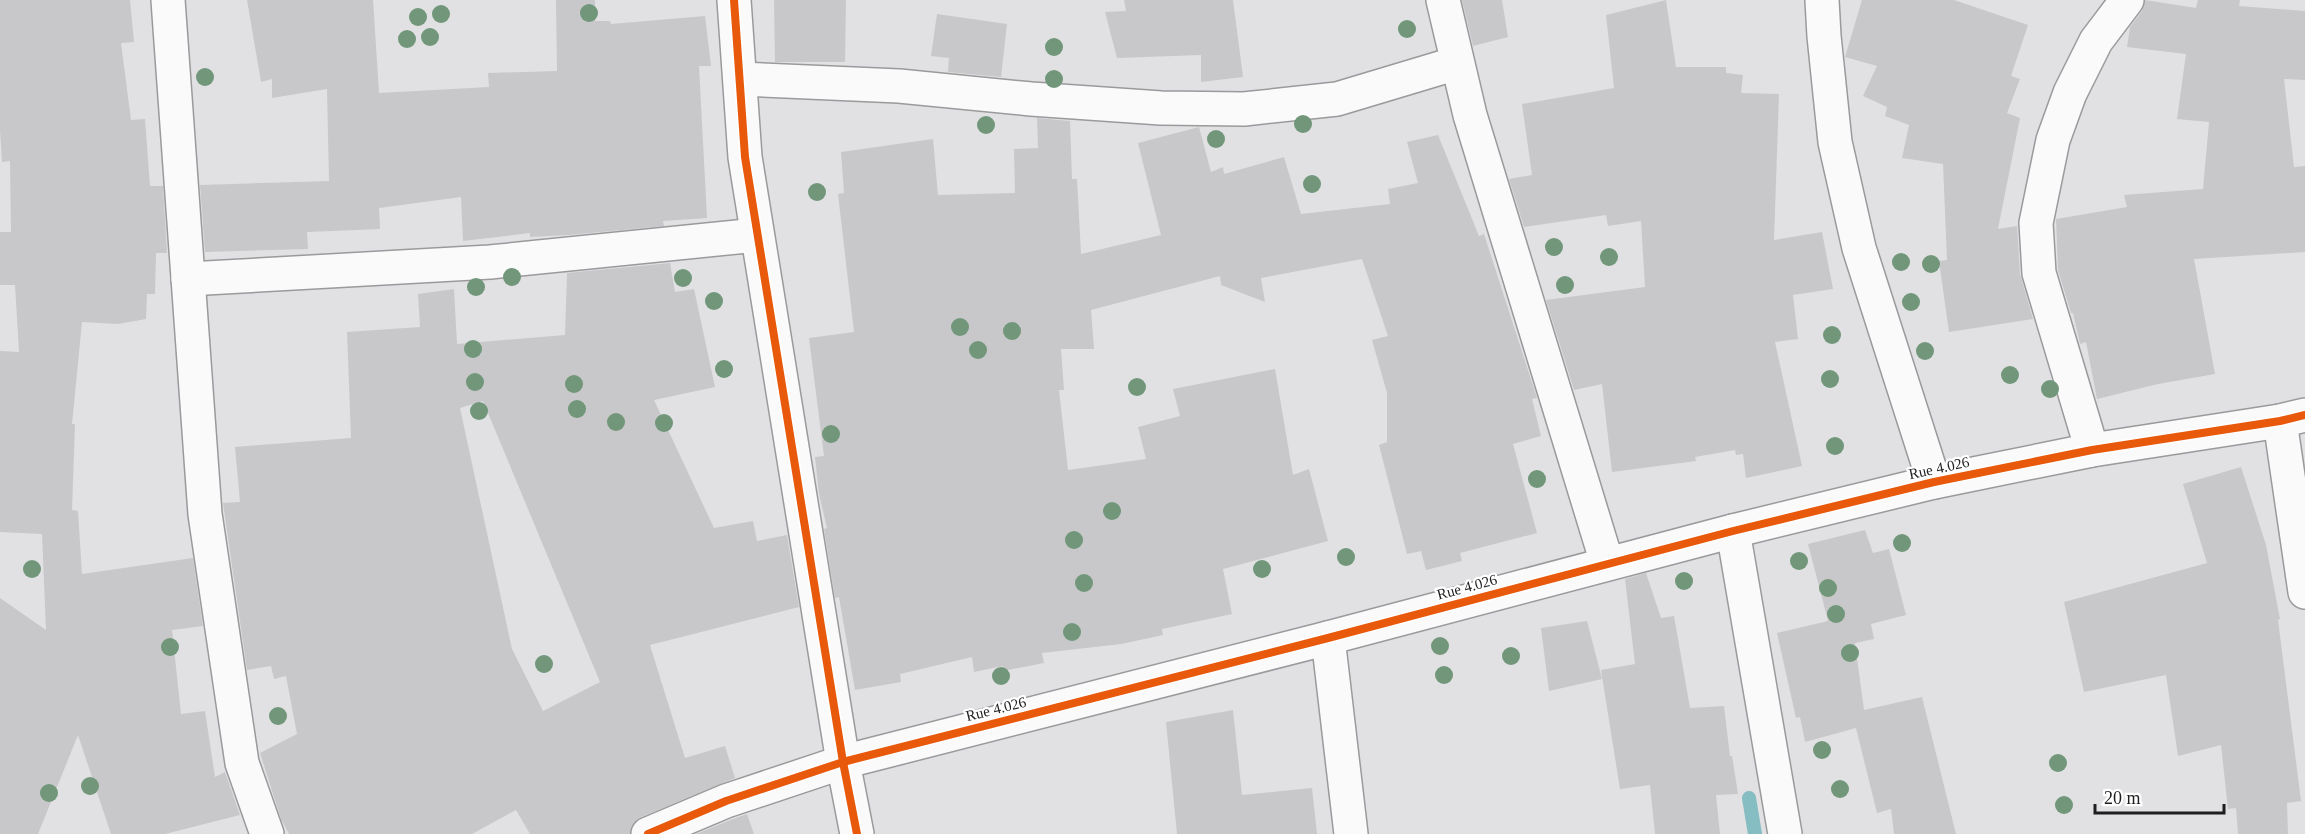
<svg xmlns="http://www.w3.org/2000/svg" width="2305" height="834" viewBox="0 0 2305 834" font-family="Georgia,serif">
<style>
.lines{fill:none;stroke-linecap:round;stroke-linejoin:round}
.stream{stroke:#85bdc2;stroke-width:14}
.building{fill:#c8c8ca;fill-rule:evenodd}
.minor-casing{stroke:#9a9a9c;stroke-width:36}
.minor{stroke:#fafafb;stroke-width:33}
.cycleway-casing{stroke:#fff;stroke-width:11}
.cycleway{stroke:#e8590c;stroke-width:8}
.tree{fill:#719679}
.labels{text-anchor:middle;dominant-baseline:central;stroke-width:4.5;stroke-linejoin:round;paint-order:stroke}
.street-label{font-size:15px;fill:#1e1e20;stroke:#fff}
</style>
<rect width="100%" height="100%" fill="#e1e1e4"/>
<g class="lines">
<path class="stream" d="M 1749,798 L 1755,834"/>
</g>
<g class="building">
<path d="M 0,0 L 130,0 L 134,42 L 121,43 L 131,120 L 145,119 L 150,186 L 163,186 L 167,253 L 156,253 L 155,294 L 147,294 L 146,319 L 118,324 L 82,322 L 72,424 L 75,424 L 72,510 L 78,511 L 82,574 L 193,558 L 203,626 L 172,630 L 181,714 L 205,711 L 215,777 L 225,772 L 240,815 L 165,834 L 111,834 L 78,735 L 38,834 L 0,834 L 0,598 L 46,630 L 42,534 L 0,532 L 0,351 L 19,352 L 15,285 L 0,285 L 0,232 L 11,232 L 10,161 L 2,162 L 0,130 Z"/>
<path d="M 247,0 L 373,0 L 379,93 L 489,87 L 488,73 L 557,71 L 556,0 L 595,0 L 595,21 L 610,21 L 611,24 L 705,16 L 711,66 L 699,66 L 707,218 L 663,221 L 664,226 L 569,235 L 530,237 L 530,233 L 463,241 L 461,197 L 379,208 L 380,229 L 307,232 L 308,249 L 205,252 L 200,185 L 329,181 L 327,89 L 272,98 L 272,79 L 261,82 Z"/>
<path d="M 774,0 L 846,0 L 845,62 L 775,62 Z"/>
<path d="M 1124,0 L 1233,0 L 1243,77 L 1201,82 L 1201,55 L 1117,58 L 1105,12 L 1126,11 Z"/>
<path d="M 1462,0 L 1502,0 L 1508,37 L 1473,46 Z"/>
<path d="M 1666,0 L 1676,67 L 1726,67 L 1726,73 L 1743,75 L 1741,93 L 1779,94 L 1774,240 L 1822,232 L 1833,289 L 1793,295 L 1798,339 L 1775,342 L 1802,466 L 1746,478 L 1743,454 L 1736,455 L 1735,450 L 1695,457 L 1696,461 L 1612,472 L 1602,384 L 1574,390 L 1546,300 L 1645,287 L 1641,221 L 1608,226 L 1606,215 L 1524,227 L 1509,179 L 1532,175 L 1522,104 L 1614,88 L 1606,15 Z"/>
<path d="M 1862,0 L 1954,0 L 2028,25 L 2011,76 L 2020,79 L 2007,113 L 2020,118 L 1998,229 L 2017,226 L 2020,274 L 2033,319 L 1949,332 L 1939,261 L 1947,260 L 1943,164 L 1902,158 L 1909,125 L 1885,116 L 1887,107 L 1863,96 L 1877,66 L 1845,57 Z"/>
<path d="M 2145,0 L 2196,8 L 2198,0 L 2240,0 L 2239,6 L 2305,11 L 2305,80 L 2284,79 L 2294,167 L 2305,166 L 2305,252 L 2194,259 L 2215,374 L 2158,384 L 2097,399 L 2086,342 L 2080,344 L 2073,313 L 2071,313 L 2058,270 L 2056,219 L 2127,207 L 2124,195 L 2203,189 L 2209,122 L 2177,119 L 2186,54 L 2127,47 L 2130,27 L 2142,11 Z"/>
<path d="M 937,14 L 1007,24 L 1001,77 L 948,72 L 949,58 L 931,56 Z"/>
<path d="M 1037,118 L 1070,121 L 1072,179 L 1077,179 L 1081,254 L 1161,235 L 1138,143 L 1199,127 L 1211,172 L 1223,167 L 1224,174 L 1284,157 L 1301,214 L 1390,204 L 1388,189 L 1418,183 L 1407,142 L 1438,135 L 1479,236 L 1484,234 L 1537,398 L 1532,399 L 1541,436 L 1513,444 L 1537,533 L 1460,553 L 1462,561 L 1426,570 L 1421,551 L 1407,554 L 1379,445 L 1387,442 L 1387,393 L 1372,340 L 1388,336 L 1362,259 L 1261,278 L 1265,302 L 1221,285 L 1220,276 L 1091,310 L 1094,349 L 1061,349 L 1064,390 L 1059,390 L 1068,470 L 1146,459 L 1138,427 L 1180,416 L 1173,389 L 1275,369 L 1293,475 L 1309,469 L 1328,541 L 1223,569 L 1232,614 L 1162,629 L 1163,635 L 1121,644 L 1042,653 L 1044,663 L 1003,671 L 1003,666 L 974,672 L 972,657 L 900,674 L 901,682 L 855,690 L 839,597 L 835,598 L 824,529 L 827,528 L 819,494 L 815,457 L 824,456 L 809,338 L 854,332 L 838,194 L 844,193 L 841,152 L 933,139 L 938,195 L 1015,193 L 1014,149 L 1038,148 Z"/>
<path d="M 670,263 L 675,292 L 694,289 L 715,387 L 654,400 L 714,528 L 753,521 L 757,541 L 787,535 L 799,607 L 650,645 L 685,758 L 725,746 L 735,778 L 641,817 L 633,823 L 630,834 L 530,834 L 516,810 L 472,834 L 289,834 L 281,819 L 260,753 L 297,734 L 286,676 L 274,679 L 271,666 L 247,670 L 223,503 L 240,502 L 235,447 L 351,438 L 347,332 L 420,327 L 418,294 L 454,289 L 457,344 L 565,335 L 567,273 ZM 483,401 L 600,682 L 543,711 L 512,649 L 460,408 Z"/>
<path d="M 2241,467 L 2266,545 L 2280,619 L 2278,620 L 2301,801 L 2287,803 L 2288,834 L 2238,834 L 2236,808 L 2228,809 L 2221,745 L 2178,756 L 2166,675 L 2084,692 L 2064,602 L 2207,563 L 2183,484 Z"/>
<path d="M 1865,530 L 1873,553 L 1889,549 L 1906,615 L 1871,624 L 1874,639 L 1855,643 L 1864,710 L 1922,697 L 1956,834 L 1894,834 L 1891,809 L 1877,813 L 1856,728 L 1805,742 L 1800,717 L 1796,718 L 1777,633 L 1828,621 L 1808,544 Z"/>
<path d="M 1646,573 L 1661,618 L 1674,616 L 1690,708 L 1724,706 L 1730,756 L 1732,756 L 1738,794 L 1716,795 L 1720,834 L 1655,834 L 1650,785 L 1620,789 L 1601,670 L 1635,664 L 1625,579 Z"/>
<path d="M 1587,621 L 1602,679 L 1549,691 L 1541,628 Z"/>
<path d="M 1233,710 L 1242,795 L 1312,788 L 1317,834 L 1177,834 L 1166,722 Z"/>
<path d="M 747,814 L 754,834 L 696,834 L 733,819 Z"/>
</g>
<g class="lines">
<defs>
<g id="minor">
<path d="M 168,0 L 205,514 L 242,763 L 267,834"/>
<path d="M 734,0 L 745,157 L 843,762 L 857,834"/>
<path d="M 1443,0 L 1470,115 L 1607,563"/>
<path d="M 1822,0 L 1824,36 L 1835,142 L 1859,248 L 1934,482"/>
<path d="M 740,79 L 899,86 L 1031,99 L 1161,108 L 1244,109 L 1337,99 L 1457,63"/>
<path d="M 188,279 L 490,262 L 757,235"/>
<path d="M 2280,421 L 2305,592"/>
<path d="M 2092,450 L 2039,273 L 2036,223 L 2053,140 L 2070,93 L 2096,41 L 2127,0"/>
<path d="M 1733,531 L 1785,834"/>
<path d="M 1328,638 L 1351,834"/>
<path d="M 648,834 L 726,801 L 843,762 L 1328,638 L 1733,531 L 1934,482 L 2092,450 L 2280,421 L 2305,415"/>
</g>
</defs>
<use href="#minor" class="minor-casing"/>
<use href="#minor" class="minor"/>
<defs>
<g id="cycleway">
<path d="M 734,0 L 745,157 L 843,762 L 857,834"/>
<path d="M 648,834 L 726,801 L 843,762 L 1328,638 L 1733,531 L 1934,482 L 2092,450 L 2280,421 L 2305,415"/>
</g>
</defs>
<use href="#cycleway" class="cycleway-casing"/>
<use href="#cycleway" class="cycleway"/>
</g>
<g class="tree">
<circle cx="589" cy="13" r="9"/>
<circle cx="441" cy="14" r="9"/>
<circle cx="418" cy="17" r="9"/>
<circle cx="1407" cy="29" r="9"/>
<circle cx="430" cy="37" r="9"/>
<circle cx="407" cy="39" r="9"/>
<circle cx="1054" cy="47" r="9"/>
<circle cx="205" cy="77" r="9"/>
<circle cx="1054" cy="79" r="9"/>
<circle cx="1303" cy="124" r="9"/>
<circle cx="986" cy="125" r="9"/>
<circle cx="1216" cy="139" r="9"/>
<circle cx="1312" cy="184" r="9"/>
<circle cx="817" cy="192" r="9"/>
<circle cx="1554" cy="247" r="9"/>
<circle cx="1609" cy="257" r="9"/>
<circle cx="1901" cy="262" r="9"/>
<circle cx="1931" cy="264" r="9"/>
<circle cx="512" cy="277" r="9"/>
<circle cx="683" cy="278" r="9"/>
<circle cx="1565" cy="285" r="9"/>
<circle cx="476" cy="287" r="9"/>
<circle cx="714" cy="301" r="9"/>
<circle cx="1911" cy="302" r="9"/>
<circle cx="960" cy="327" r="9"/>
<circle cx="1012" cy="331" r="9"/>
<circle cx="1832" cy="335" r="9"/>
<circle cx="473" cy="349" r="9"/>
<circle cx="978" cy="350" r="9"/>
<circle cx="1925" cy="351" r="9"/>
<circle cx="724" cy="369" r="9"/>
<circle cx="2010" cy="375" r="9"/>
<circle cx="1830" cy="379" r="9"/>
<circle cx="475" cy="382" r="9"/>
<circle cx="574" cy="384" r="9"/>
<circle cx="1137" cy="387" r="9"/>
<circle cx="2050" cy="389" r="9"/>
<circle cx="577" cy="409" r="9"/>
<circle cx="479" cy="411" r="9"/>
<circle cx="616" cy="422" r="9"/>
<circle cx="664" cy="423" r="9"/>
<circle cx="831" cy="434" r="9"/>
<circle cx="1835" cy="446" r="9"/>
<circle cx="1537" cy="479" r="9"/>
<circle cx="1112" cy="511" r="9"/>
<circle cx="1074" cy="540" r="9"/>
<circle cx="1902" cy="543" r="9"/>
<circle cx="1346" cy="557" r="9"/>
<circle cx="1799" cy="561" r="9"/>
<circle cx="32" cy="569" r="9"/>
<circle cx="1262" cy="569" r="9"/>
<circle cx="1684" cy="581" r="9"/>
<circle cx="1084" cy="583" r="9"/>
<circle cx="1828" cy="588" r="9"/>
<circle cx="1836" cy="614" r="9"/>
<circle cx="1072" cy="632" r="9"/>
<circle cx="1440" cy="646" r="9"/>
<circle cx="170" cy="647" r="9"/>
<circle cx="1850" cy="653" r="9"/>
<circle cx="1511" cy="656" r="9"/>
<circle cx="544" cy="664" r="9"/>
<circle cx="1444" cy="675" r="9"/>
<circle cx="1001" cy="676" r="9"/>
<circle cx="278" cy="716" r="9"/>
<circle cx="1822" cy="750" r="9"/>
<circle cx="2058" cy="763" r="9"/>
<circle cx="90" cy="786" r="9"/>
<circle cx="1840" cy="789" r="9"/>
<circle cx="49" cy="793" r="9"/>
<circle cx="2064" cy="805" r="9"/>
</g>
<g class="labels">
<g class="street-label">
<text transform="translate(1939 468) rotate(-12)">Rue 4.026</text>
<text transform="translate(1467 587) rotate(-15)">Rue 4.026</text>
<text transform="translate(996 709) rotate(-14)">Rue 4.026</text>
</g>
</g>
<path d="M2095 804v9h129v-9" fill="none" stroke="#1e1e20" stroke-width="3"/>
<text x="2104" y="804" font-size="18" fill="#1e1e20" stroke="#ffffff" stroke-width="4.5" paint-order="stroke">20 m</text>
</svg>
